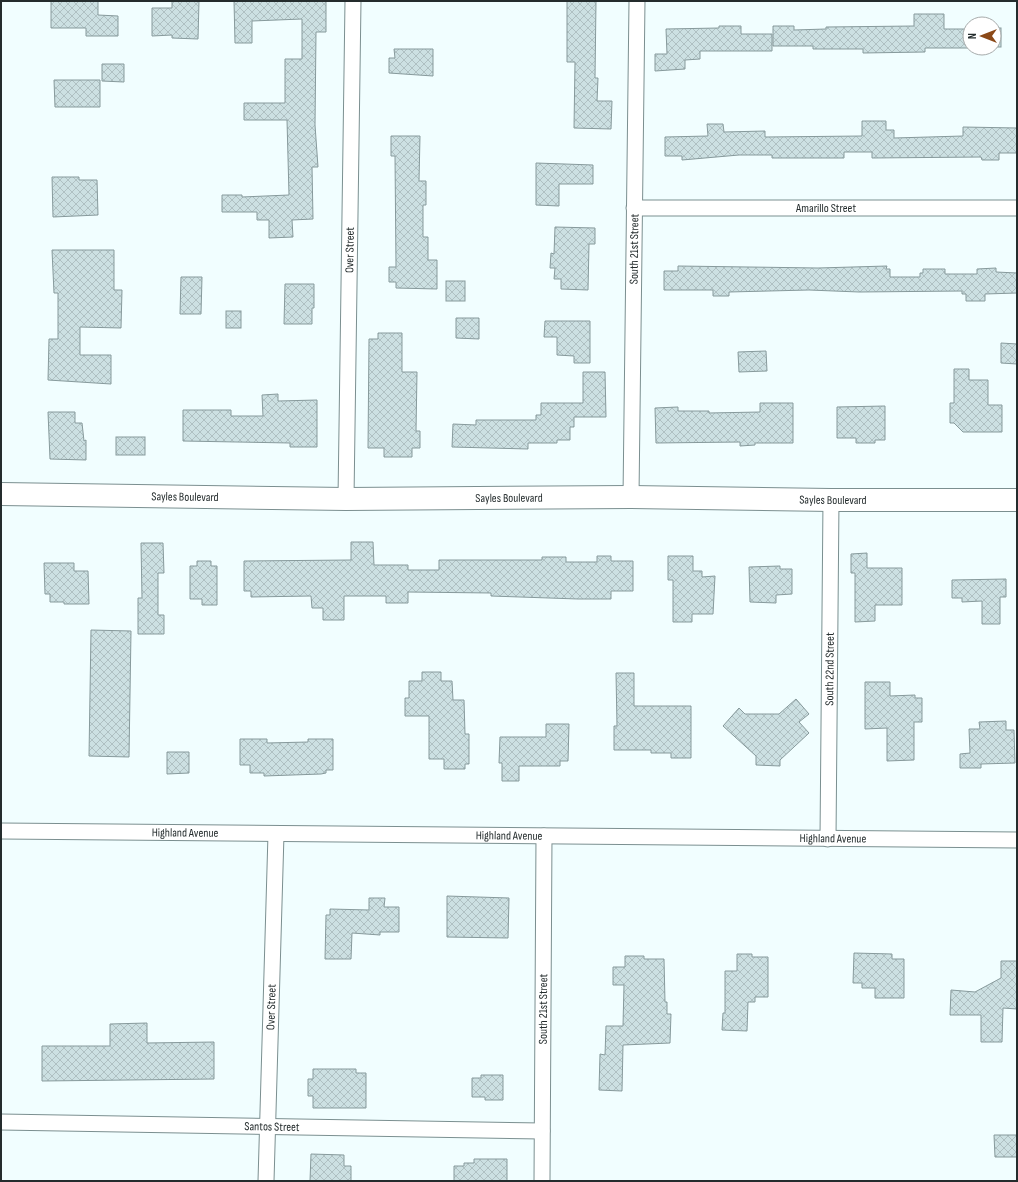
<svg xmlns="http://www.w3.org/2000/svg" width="1018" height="1182" viewBox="0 0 1018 1182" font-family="'Sofia Sans Condensed',sans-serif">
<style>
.building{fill:url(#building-cross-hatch);stroke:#879a9c}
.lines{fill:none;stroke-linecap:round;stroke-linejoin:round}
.street-casing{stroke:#7b8f90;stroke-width:17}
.secondary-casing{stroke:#7b8f90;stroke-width:24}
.street{stroke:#fff;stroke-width:15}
.secondary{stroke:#fff;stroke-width:22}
.labels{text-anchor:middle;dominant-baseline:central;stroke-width:4;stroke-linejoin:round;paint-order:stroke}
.street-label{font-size:12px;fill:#242c2d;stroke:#fff}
</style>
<defs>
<pattern id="building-cross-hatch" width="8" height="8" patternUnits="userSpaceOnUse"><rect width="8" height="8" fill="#cce0e2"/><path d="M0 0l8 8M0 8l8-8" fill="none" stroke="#afc0c2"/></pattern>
</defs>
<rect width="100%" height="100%" fill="#f1feff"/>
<g class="building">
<path d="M 51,1 L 98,1 L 98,15 L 118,16 L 118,36 L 86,36 L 86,28 L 51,28 Z"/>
<path d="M 172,1 L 199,1 L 198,39 L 172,38 L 172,35 L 152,36 L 152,8 L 172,8 Z"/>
<path d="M 234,1 L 326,1 L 326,32 L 316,32 L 315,125 L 318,167 L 312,167 L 313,219 L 292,220 L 293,237 L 269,238 L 269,220 L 257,220 L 257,212 L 222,212 L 222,195 L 242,195 L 242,197 L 289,195 L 287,120 L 244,120 L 244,103 L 285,103 L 285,59 L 302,59 L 302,19 L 252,21 L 252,43 L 235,43 Z"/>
<path d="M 567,1 L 596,1 L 595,78 L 598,78 L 597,101 L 612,101 L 611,129 L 574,128 L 575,62 L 567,62 Z"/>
<path d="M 914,14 L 944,14 L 944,29 L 970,29 L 970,48 L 925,48 L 925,52 L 863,53 L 863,49 L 813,49 L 813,46 L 773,46 L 773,26 L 794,26 L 794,30 L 826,29 L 826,27 L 914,26 Z"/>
<path d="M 719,26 L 741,26 L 741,34 L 772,34 L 772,51 L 700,51 L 700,59 L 685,60 L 685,69 L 655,71 L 655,54 L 667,54 L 666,29 L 719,28 Z"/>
<rect x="994" y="28" width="7" height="19"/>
<path d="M 394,49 L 433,49 L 433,76 L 389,73 L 389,58 L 395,58 Z"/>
<path d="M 102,64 L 124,64 L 124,82 L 102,81 Z"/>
<path d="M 54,80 L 100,80 L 100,107 L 55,107 Z"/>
<path d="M 862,121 L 886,121 L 886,130 L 894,130 L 894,138 L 963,136 L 963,127 L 1017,128 L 1017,153 L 999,153 L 999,160 L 982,160 L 981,157 L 872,158 L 872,152 L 844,152 L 844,158 L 772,158 L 772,155 L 739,155 L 682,160 L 682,156 L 665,156 L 665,137 L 708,136 L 707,124 L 723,124 L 724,132 L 765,131 L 765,137 L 862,136 Z"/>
<path d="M 391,136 L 420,136 L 419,181 L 426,181 L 426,205 L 423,205 L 423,237 L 428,237 L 428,260 L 437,260 L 437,289 L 396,288 L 396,282 L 389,282 L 389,267 L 396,267 L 395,156 L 391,156 Z"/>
<path d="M 536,163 L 593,165 L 593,184 L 559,184 L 559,206 L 536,205 Z"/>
<path d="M 52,177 L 79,177 L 79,180 L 97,180 L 98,215 L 53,217 Z"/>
<path d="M 555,227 L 595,228 L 595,244 L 589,244 L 588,290 L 561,289 L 561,279 L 554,279 L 555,268 L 550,268 L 551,253 L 554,254 Z"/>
<path d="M 52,250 L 114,250 L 114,290 L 122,290 L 121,328 L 80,327 L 80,355 L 111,355 L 111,384 L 48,380 L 49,339 L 58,339 L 58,293 L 54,293 Z"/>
<path d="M 678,266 L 818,268 L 887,266 L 886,269 L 890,269 L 890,277 L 920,277 L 920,273 L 923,273 L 923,269 L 945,269 L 945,274 L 977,274 L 977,269 L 996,268 L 996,272 L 1017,273 L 1017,293 L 985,294 L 985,301 L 966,301 L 966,294 L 962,294 L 962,291 L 859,292 L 809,290 L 729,292 L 729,296 L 713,296 L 713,290 L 664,290 L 664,271 L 678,271 Z"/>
<path d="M 181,277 L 202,277 L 201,314 L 180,314 Z"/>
<rect x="446" y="281" width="19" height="20"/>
<path d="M 285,284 L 314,284 L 314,308 L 312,308 L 312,324 L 284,324 Z"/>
<rect x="226" y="311" width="15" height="17"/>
<path d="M 456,318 L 479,318 L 479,339 L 456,338 Z"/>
<path d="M 545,321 L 590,321 L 590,363 L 574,363 L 574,356 L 557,355 L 557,337 L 544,337 Z"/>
<path d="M 378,333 L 402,333 L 402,372 L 417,372 L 416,431 L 420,431 L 420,448 L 412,448 L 412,457 L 384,457 L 384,448 L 368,448 L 369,339 L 378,339 Z"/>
<path d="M 1001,343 L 1017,344 L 1017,364 L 1001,363 Z"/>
<path d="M 766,351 L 767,371 L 739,372 L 738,352 Z"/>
<path d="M 954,369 L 969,369 L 969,380 L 988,380 L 988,405 L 1002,405 L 1002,432 L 963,432 L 954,423 L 950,423 L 950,403 L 954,403 Z"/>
<path d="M 583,372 L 605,372 L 606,417 L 574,417 L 574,427 L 570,427 L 570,440 L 557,440 L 557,443 L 528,443 L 528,449 L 452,447 L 453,424 L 476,425 L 476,420 L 536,420 L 536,415 L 541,415 L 541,403 L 583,403 Z"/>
<path d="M 278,394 L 278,401 L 317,400 L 317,447 L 290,447 L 290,443 L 183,441 L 183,410 L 231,410 L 231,416 L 263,416 L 262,395 Z"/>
<path d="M 760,403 L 793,403 L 793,443 L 755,443 L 755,445 L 740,446 L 740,442 L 656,443 L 655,408 L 678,407 L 678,411 L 709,411 L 709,413 L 760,412 Z"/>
<path d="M 885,406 L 885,440 L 875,440 L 875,443 L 856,443 L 856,438 L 837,438 L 837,407 Z"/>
<path d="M 48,412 L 75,412 L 75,423 L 82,423 L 84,441 L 86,440 L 86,460 L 50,459 Z"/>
<rect x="116" y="437" width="29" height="18"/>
<path d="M 351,542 L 373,542 L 374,565 L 408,565 L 408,570 L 439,570 L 439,560 L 542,560 L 542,557 L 566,557 L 566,562 L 597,562 L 597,556 L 611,556 L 611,561 L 633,561 L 633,591 L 611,591 L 611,599 L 578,599 L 491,596 L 491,593 L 408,592 L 408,603 L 386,603 L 386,596 L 344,596 L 344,620 L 323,620 L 323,608 L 312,608 L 311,596 L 251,597 L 251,591 L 244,591 L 244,561 L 351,560 Z"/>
<path d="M 141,543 L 163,543 L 164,573 L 158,573 L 158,615 L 164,615 L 164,634 L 138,634 L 138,598 L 142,598 Z"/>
<path d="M 867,553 L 867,568 L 902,568 L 902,605 L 875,605 L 875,621 L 855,622 L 855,573 L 851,573 L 851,554 Z"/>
<path d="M 668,556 L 693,556 L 693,571 L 702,571 L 702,577 L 715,576 L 713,614 L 692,614 L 692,622 L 673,622 L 673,580 L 668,580 Z"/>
<path d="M 197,561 L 211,561 L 211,566 L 217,566 L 217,605 L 202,605 L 202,599 L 190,599 L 190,566 L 197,566 Z"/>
<path d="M 44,563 L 74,563 L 74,571 L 88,571 L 89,604 L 64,604 L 64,602 L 50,602 L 50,594 L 45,594 Z"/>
<path d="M 780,566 L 780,569 L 792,569 L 792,594 L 776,595 L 776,603 L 750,602 L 749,567 Z"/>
<path d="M 1006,579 L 1006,597 L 1000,597 L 1000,624 L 982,624 L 982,601 L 962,602 L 962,598 L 952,598 L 952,580 Z"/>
<path d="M 91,630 L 131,631 L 129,757 L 89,756 Z"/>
<path d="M 422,672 L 441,672 L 441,681 L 452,681 L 453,700 L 464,700 L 465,734 L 469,734 L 469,764 L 465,764 L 465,769 L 444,769 L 444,759 L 429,759 L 429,716 L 405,716 L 405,698 L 409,698 L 409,681 L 422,681 Z"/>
<path d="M 616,673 L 634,673 L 634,706 L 691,706 L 691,758 L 671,758 L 671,753 L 651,753 L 651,750 L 614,750 L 614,726 L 617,726 Z"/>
<path d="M 865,682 L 890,682 L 890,696 L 915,695 L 915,698 L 922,698 L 922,722 L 914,722 L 914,760 L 887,761 L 887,728 L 865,729 Z"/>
<path d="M 796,699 L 809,714 L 799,722 L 809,733 L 780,760 L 780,766 L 756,765 L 756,756 L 723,726 L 739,708 L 745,714 L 779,714 Z"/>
<path d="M 1006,721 L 1006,730 L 1014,730 L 1015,763 L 981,764 L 981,768 L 960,768 L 960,754 L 970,753 L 969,729 L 980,729 L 979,722 Z"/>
<path d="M 546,724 L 569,724 L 568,761 L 560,761 L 560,766 L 519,766 L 519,781 L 502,781 L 502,763 L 499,763 L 500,737 L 546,737 Z"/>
<path d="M 240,739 L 267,739 L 267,743 L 308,742 L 308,739 L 333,739 L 333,770 L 326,770 L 326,773 L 321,774 L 264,776 L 264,773 L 250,773 L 250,765 L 240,765 Z"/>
<path d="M 167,752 L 189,752 L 189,773 L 167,774 Z"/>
<path d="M 447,896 L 509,898 L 508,938 L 447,937 Z"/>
<path d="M 369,898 L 385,898 L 384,907 L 399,907 L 399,932 L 380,932 L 380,935 L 352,933 L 351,959 L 325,959 L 326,915 L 330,915 L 330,909 L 369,910 Z"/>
<path d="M 854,953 L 892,954 L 892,959 L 904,959 L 904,998 L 875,998 L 875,988 L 862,988 L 862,983 L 853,983 Z"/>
<path d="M 737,954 L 752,954 L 752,957 L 768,957 L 768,997 L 755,997 L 755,1002 L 748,1002 L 747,1031 L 722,1030 L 723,1013 L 725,1013 L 725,971 L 737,971 Z"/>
<path d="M 625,956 L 644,956 L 644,959 L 664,959 L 665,1002 L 667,1002 L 667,1014 L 671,1014 L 670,1043 L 623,1045 L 622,1091 L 599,1090 L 600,1054 L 605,1055 L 606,1026 L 623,1026 L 624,985 L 613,985 L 613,967 L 625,967 Z"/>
<path d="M 1001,961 L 1017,961 L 1017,1009 L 1003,1008 L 1002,1042 L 981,1042 L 981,1015 L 950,1015 L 951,990 L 975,992 L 1001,978 Z"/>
<path d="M 147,1023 L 147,1043 L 214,1042 L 214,1079 L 42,1081 L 42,1046 L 110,1046 L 110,1024 Z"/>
<path d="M 313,1069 L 356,1069 L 356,1073 L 366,1073 L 366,1108 L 313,1108 L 313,1096 L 308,1096 L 308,1079 L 313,1079 Z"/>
<path d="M 481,1075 L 503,1075 L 503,1100 L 485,1100 L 485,1097 L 472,1097 L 472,1078 L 481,1078 Z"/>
<path d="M 994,1135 L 1017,1135 L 1017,1157 L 995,1157 Z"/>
<path d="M 311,1154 L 344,1155 L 344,1166 L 351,1166 L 351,1181 L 310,1181 Z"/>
<path d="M 474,1159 L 507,1159 L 507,1181 L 454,1181 L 454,1166 L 464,1166 L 464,1163 L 474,1163 Z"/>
</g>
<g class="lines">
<defs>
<g id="street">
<path id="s1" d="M 634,208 L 1017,208"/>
<path id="s2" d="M 631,497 L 637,1"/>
<path id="s3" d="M 346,499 L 353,1"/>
<path id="s4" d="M 1,831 L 1017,840"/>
<path id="s5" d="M 828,839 L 831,500"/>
<path id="s6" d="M 1,1122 L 542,1131"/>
<path id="s7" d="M 266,1181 L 276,834"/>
<path id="s8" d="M 542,1181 L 544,836"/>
</g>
<g id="secondary">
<path id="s9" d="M 1,494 L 346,499 L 631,497 L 831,500 L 1017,500"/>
</g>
</defs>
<use href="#street" class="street-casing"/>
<use href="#secondary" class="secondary-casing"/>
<use href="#street" class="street"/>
<use href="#secondary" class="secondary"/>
</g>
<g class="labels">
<g class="street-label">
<text stroke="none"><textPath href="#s1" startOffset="192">Amarillo Street</textPath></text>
<text stroke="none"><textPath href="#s2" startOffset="248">South 21st Street</textPath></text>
<text stroke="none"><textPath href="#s3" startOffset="249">Over Street</textPath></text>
<text stroke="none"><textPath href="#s9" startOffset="184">Sayles Boulevard</textPath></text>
<text stroke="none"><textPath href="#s9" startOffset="508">Sayles Boulevard</textPath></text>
<text stroke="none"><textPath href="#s9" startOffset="832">Sayles Boulevard</textPath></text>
<text stroke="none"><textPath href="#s5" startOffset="170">South 22nd Street</textPath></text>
<text stroke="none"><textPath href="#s4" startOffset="184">Highland Avenue</textPath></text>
<text stroke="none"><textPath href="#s4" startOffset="508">Highland Avenue</textPath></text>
<text stroke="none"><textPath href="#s4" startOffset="832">Highland Avenue</textPath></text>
<text stroke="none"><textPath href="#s7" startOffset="174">Over Street</textPath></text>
<text stroke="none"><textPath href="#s8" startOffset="172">South 21st Street</textPath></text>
<text stroke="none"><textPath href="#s6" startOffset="271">Santos Street</textPath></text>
</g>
</g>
<rect width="1018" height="1182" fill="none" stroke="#242c2d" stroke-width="4"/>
<g transform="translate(982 36) rotate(270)"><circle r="19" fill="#ffffff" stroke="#a7abab"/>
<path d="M0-3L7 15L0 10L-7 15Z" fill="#8b4918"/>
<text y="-6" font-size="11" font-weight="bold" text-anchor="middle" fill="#242c2d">N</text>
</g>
</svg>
